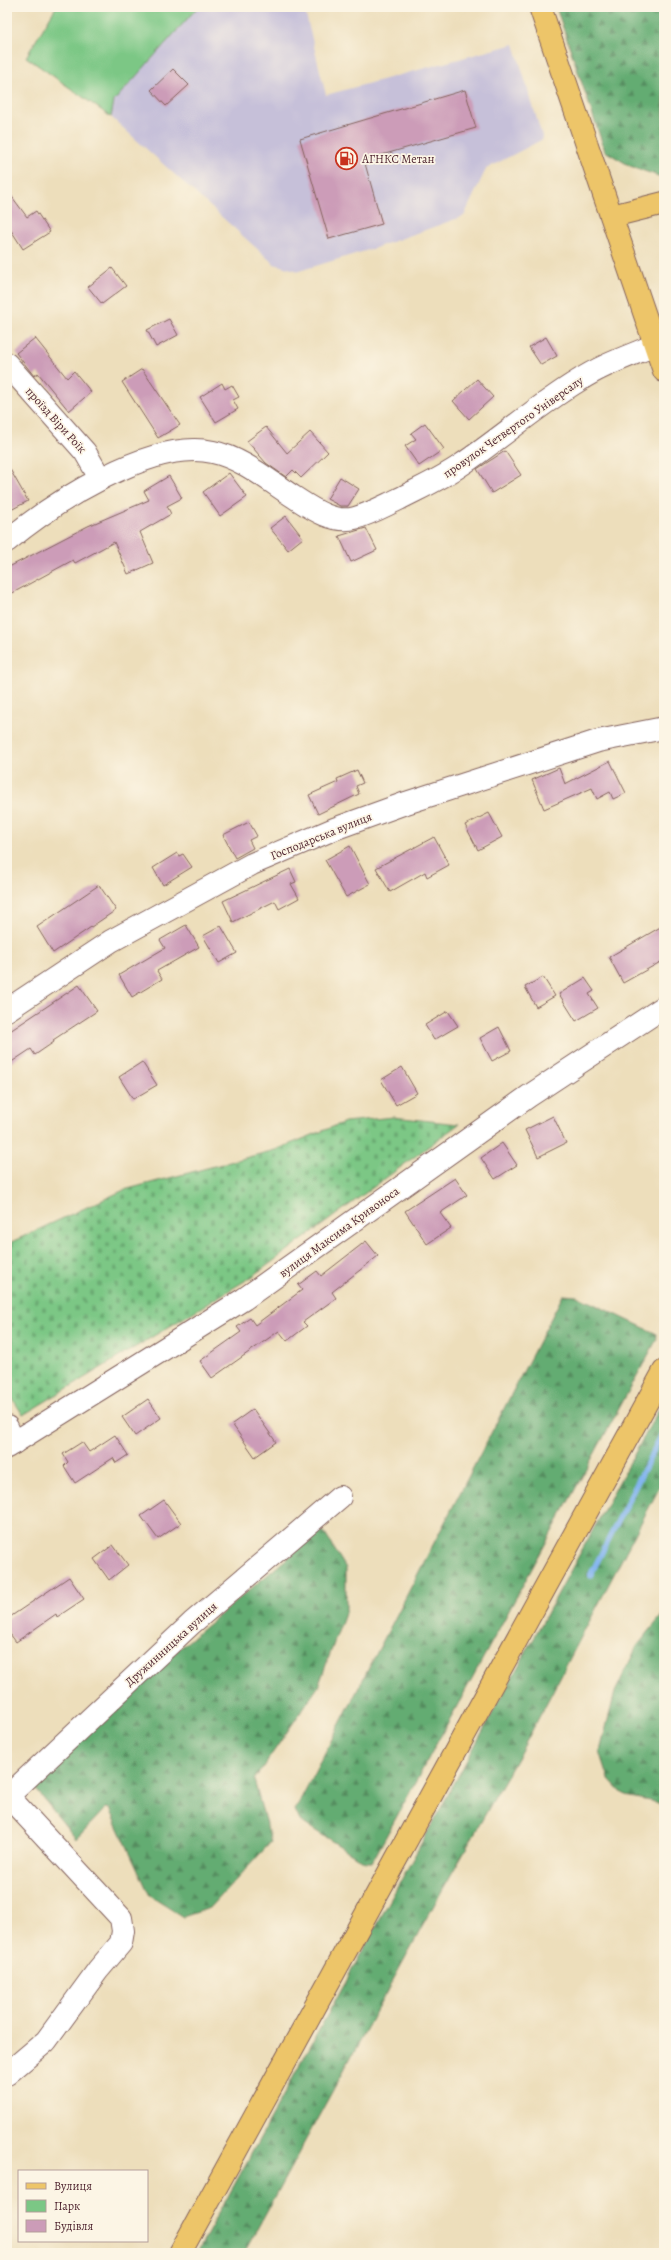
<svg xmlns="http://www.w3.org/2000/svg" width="671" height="2260" viewBox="0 0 671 2260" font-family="Alegreya,serif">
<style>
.industrial{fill:#c6c0d9}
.green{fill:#7bc785;stroke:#627358}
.forest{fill:url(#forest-firs);stroke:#57664e}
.cemetery{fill:url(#cemetery-stones);stroke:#627358}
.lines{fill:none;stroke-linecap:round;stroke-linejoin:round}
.stream{stroke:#83b5f0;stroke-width:5.5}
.building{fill:#cc9cb8}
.minor-casing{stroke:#83625d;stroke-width:24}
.major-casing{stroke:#83625d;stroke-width:24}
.minor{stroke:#fff;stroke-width:22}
.major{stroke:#edc569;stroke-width:22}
.labels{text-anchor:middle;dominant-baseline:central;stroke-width:3.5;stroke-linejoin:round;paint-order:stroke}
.poi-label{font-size:12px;fill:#4a1f2b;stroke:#fcf5e5;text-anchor:start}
.street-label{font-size:12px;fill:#4a1f2b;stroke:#fcf5e5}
</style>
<defs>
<pattern id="forest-firs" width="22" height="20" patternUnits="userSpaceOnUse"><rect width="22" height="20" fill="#64ac72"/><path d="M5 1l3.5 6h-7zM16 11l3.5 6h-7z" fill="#548b5e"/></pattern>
<pattern id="cemetery-stones" width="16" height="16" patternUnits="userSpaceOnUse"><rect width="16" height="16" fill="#7bc785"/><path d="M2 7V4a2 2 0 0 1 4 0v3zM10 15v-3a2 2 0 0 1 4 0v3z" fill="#6caa73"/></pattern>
</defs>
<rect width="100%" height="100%" fill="#fcf5e5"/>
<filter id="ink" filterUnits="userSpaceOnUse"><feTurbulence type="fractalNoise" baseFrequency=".025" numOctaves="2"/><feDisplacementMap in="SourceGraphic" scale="8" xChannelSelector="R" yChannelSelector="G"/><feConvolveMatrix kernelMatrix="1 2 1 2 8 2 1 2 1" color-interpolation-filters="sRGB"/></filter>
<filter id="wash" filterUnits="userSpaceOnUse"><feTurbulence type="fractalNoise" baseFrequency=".012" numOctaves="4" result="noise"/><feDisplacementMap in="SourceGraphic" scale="16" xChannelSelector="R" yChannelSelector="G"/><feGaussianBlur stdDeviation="0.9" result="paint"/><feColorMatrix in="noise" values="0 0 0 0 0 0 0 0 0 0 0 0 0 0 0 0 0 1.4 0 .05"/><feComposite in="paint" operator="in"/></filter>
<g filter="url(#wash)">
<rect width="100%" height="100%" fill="#eddebb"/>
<path class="industrial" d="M 198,7 L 304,7 L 326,95 L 514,44 L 543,139 L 486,169 L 464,216 L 375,248 L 299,271 L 274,264 L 111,117 L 114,101 Z"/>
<path class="green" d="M 56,7 L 198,7 L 114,101 L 111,117 L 26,57 Z"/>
<g class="forest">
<path d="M 556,7 L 664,7 L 664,178 L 630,166 L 605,151 Z"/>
<path d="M 563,1295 L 577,1296 L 655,1333 L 657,1339 L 372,1862 L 365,1862 L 300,1821 L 295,1810 Z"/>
<path d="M 664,1400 L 664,1479 L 524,1746 L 439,1896 L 244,2253 L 197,2253 Z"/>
<path d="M 322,1529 L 346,1568 L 346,1610 L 318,1687 L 254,1780 L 271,1842 L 210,1908 L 183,1917 L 150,1896 L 110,1809 L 106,1808 L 76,1839 L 34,1787 L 91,1723 Z"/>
<path d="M 664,1613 L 664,1804 L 625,1796 L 609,1779 L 600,1751 L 615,1692 L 637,1646 Z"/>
</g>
<path class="cemetery" d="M 393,1117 L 459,1124 L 253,1276 L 23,1415 L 7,1390 L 7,1244 L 124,1190 L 275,1150 L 345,1122 Z"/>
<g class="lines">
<path class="stream" d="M 590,1576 L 664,1430"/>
</g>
<g id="blocks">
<g class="building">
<path d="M 173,69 L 189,85 L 166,106 L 151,90 Z"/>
<path d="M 465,90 L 476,128 L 364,160 L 382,224 L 329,239 L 300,139 Z"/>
<path d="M 7,190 L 27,217 L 36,211 L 50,232 L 23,249 L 7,224 Z"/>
<path d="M 112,268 L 126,286 L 102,304 L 88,287 Z"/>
<path d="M 169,319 L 178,335 L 156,347 L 147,330 Z"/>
<path d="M 546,337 L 557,356 L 541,365 L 529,347 Z"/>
<path d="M 35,338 L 67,378 L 74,371 L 91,392 L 69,411 L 38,373 L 34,376 L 16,353 Z"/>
<path d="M 142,369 L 180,425 L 158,438 L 122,382 Z"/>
<path d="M 477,379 L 493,397 L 469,419 L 453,401 Z"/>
<path d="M 222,383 L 225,389 L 232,385 L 239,397 L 233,400 L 238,409 L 216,422 L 200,397 Z"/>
<path d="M 425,423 L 444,449 L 419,466 L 405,446 L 416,439 L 411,433 Z"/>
<path d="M 266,427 L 287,453 L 310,432 L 328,452 L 301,478 L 293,470 L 286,477 L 266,463 L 247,441 Z"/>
<path d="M 505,451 L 521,475 L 492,493 L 477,469 Z"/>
<path d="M 7,464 L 28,501 L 7,512 Z"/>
<path d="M 229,473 L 247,497 L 220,516 L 203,492 Z"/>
<path d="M 169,476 L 182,498 L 167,506 L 171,514 L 140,532 L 153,563 L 128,574 L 114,542 L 75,563 L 73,560 L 7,596 L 7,568 L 88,526 L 149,500 L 144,491 Z"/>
<path d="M 340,477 L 359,489 L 348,506 L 340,506 L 327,499 Z"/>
<path d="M 286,516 L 303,538 L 288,550 L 270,528 Z"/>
<path d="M 366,528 L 377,550 L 351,562 L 339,536 Z"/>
<path d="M 610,761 L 626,793 L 613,799 L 610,792 L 597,799 L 592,788 L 544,809 L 532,780 L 559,768 L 565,784 Z"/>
<path d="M 357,770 L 363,783 L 356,786 L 359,794 L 318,814 L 309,795 L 338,782 L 337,779 Z"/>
<path d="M 489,813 L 502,837 L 478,850 L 465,825 Z"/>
<path d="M 249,822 L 257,836 L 249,840 L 253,848 L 235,858 L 223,835 Z"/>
<path d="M 434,837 L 449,865 L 427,877 L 425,872 L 390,892 L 376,868 Z"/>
<path d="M 350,846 L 370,884 L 346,897 L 325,860 Z"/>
<path d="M 177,853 L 179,856 L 183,854 L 192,867 L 163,885 L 153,868 Z"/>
<path d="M 290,869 L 296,882 L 291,884 L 299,898 L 279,909 L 275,901 L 233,922 L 223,901 Z"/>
<path d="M 99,885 L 116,910 L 53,953 L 37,927 Z"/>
<path d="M 186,925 L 199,947 L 157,971 L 162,979 L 132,997 L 119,975 L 165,948 L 160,940 Z"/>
<path d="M 664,925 L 664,960 L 623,983 L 609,957 Z"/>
<path d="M 221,926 L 237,953 L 219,963 L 203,936 Z"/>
<path d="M 543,977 L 555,996 L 536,1007 L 525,987 Z"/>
<path d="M 585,978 L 594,991 L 589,994 L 598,1008 L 576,1021 L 559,994 Z"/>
<path d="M 79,985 L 97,1011 L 53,1040 L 54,1042 L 35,1055 L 31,1049 L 7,1065 L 7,1033 Z"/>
<path d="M 448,1011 L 458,1026 L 434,1040 L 425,1025 Z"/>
<path d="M 499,1027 L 511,1051 L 492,1061 L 480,1038 Z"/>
<path d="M 142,1062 L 157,1085 L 133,1099 L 119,1077 Z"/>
<path d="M 402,1067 L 417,1093 L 396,1105 L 381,1080 Z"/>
<path d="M 553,1116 L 566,1143 L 538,1157 L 525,1130 Z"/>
<path d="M 502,1143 L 517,1165 L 495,1179 L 481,1158 Z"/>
<path d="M 455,1178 L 467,1195 L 440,1213 L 451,1228 L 427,1244 L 405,1211 Z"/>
<path d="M 366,1241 L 378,1256 L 332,1292 L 336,1298 L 303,1322 L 307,1326 L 287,1341 L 279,1331 L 212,1378 L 200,1361 L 241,1332 L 237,1327 L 250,1318 L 255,1325 L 302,1290 L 298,1285 L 317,1271 L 321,1276 Z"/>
<path d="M 148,1399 L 161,1418 L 135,1436 L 122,1417 Z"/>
<path d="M 253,1409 L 276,1442 L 255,1457 L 232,1424 Z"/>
<path d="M 115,1435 L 128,1455 L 116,1463 L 113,1458 L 75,1483 L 64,1466 L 68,1462 L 63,1454 L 82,1442 L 89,1452 Z"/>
<path d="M 164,1500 L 181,1523 L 158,1539 L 141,1516 Z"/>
<path d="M 113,1545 L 128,1565 L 109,1580 L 94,1559 Z"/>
<path d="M 69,1577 L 84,1599 L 57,1617 L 56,1614 L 16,1642 L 7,1630 L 7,1619 Z"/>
</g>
</g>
</g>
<g filter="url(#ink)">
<use href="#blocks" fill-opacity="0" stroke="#83625d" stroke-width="1"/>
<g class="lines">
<defs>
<g id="minor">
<path d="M 7,364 L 85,452 L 100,478"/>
<path d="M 7,541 C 53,503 152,438 213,452 C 242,458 269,481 294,497 C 311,508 333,524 355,518 C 370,514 384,506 399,499 C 420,488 441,479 461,465 C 501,438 537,406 578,381 C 602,365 629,356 655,345"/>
<path d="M 7,1010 L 111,941 L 252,864 L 334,829 L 403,804 L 598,741 L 664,728"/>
<path d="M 7,1427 L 14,1443"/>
<path d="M 7,1447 L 244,1299 L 529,1096 L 664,1007"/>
<path d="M 7,1797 L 192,1623 L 340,1497"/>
<path d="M 7,2074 L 46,2041 L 98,1970 L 121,1943 L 123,1931 L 121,1918 L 8,1796"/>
</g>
<g id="major">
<path d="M 540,7 L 664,371"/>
<path d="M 612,216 L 664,203"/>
<path d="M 180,2253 L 664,1371"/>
</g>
</defs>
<use href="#minor" class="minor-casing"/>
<use href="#major" class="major-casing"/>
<use href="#minor" class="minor"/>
<use href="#major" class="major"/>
</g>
</g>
<defs>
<symbol id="fuel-ring" viewBox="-11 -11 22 22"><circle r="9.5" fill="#fcf5e5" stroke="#c8321e" stroke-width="1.5"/><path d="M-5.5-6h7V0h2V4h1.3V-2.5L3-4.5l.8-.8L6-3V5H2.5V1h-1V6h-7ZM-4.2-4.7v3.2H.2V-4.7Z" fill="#c8321e"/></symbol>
</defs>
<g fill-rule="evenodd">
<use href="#fuel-ring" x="334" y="146" width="25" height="25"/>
</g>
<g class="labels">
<g class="poi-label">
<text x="362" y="159">АГНКС Метан</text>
</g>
<g class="street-label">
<text transform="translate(56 420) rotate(48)">проїзд Віри Роїк</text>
<text transform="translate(513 427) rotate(-35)">провулок Четвертого Універсалу</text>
<text transform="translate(321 836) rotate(-22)">Господарська вулиця</text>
<text transform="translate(339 1232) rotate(-36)">вулиця Максима Кривоноса</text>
<text transform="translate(171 1644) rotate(-42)">Дружинницька вулиця</text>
</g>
</g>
<rect width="671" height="2260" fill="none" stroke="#fcf5e5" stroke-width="24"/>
<rect x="18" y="2170" width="130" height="72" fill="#fcf5e5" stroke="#b59f9b"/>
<rect x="26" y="2183" width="20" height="6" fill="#edc569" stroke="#b59f9b"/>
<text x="54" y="2190" font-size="12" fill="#4a1f2b">Вулиця</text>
<rect x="26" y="2200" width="20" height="12" fill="#7bc785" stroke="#b59f9b"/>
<text x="54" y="2210" font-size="12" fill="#4a1f2b">Парк</text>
<rect x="26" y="2220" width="20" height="12" fill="#cc9cb8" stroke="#b59f9b"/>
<text x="54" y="2230" font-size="12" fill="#4a1f2b">Будівля</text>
</svg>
